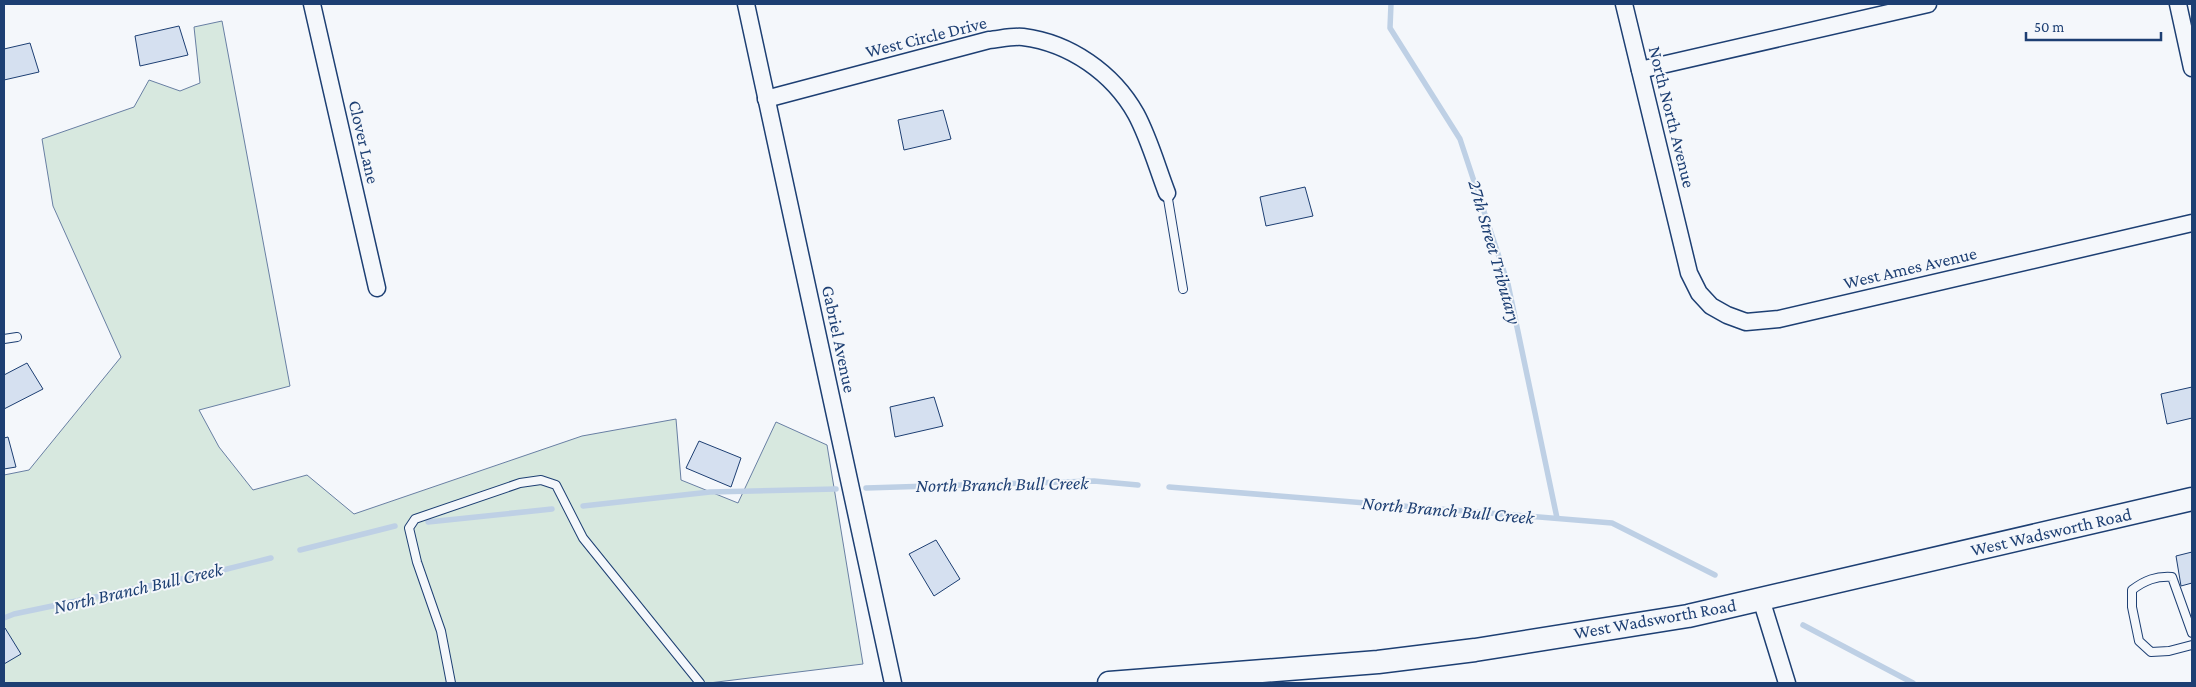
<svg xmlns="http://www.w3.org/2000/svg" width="2196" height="687" viewBox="0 0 2196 687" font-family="'Crimson Pro',serif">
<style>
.green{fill:#d7e8df;stroke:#687fa3}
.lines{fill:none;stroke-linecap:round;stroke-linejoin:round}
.stream{stroke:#bed0e5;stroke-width:5.5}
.building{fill:#d5e0f0;stroke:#1d3f73}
.service-casing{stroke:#1d3f73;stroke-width:10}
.minor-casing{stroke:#1d3f73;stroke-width:19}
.secondary-casing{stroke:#1d3f73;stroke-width:25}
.service{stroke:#f4f7fb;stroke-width:8}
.minor{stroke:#f4f7fb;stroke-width:16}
.secondary{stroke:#f4f7fb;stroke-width:22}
.labels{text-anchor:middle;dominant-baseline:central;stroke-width:4;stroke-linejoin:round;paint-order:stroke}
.street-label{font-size:18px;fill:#1d3f73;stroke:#f4f7fb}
.water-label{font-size:19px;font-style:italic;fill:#1d3f73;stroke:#f4f7fb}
</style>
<rect width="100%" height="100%" fill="#f4f7fb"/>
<path class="green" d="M 222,21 L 290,386 L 199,410 L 219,447 L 253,490 L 307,475 L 354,514 L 582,436 L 676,419 L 681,480 L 738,503 L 776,422 L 827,445 L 863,664 L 709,683 L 4,683 L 4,475 L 29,470 L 121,357 L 53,206 L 42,139 L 134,107 L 149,80 L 180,91 L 200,83 L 194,27 Z"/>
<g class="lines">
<g class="stream">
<path d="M 1391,4 L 1390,28 L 1460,139 L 1508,284 L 1557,518"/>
<path d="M 1169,487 L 1612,523 L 1715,575"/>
<path d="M 866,488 L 1094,481 L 1138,485"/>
<path d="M 583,506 L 710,492 L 836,489"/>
<path d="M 428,522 L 552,509"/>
<path d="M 300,550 L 395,526"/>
<path d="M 4,618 L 14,614 L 215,572 L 271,558"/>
<path d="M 1803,625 L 1913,683"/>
</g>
</g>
<g class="building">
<path d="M 179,26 L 188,55 L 140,66 L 135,36 Z"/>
<path d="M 30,43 L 39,72 L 4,80 L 4,49 Z"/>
<path d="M 943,110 L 951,139 L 904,150 L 898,120 Z"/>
<path d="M 1305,187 L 1313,216 L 1266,226 L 1260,197 Z"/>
<path d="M 27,363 L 43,389 L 4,409 L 4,375 Z"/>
<path d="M 2192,387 L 2192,418 L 2167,424 L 2161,394 Z"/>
<path d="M 934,397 L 943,426 L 895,437 L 890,407 Z"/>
<path d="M 8,437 L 16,467 L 4,469 L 4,438 Z"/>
<path d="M 699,441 L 741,458 L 731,487 L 686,468 Z"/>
<path d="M 936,540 L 960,579 L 934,596 L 909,554 Z"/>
<path d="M 2192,552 L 2192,583 L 2181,586 L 2176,556 Z"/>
<path d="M 5,628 L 21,654 L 4,664 L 4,629 Z"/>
</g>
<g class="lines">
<defs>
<g id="service">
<path d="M 1167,193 L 1183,289"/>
<path d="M 4,339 L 17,337"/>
<path d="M 2192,633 L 2172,577 C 2156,576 2145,580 2132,590 L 2132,607 L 2139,641 L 2151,652 L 2169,651 L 2192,645"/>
<path d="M 451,683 L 441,631 L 417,562 L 409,528 L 415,519 L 520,483 L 541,480 L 556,485 L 583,538 L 700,683"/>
</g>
<g id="minor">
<path d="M 312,4 L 377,288"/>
<path d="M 746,4 L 893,683"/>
<path d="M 1624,4 L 1689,273 L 1699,293 L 1711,306 L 1727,315 L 1746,322 L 1779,319 L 2192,223"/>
<path d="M 2178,4 L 2192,68"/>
<path d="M 1640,70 L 1928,4"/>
<path d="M 766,99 L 989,40 C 1000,39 1012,36 1023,37 C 1070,43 1113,73 1136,114 C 1149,138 1157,167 1167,193"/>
<path d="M 1761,599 L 1787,683"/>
</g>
<path id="secondary" d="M 1109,683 L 1378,662 L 1475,650 L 1688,616 L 2192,499"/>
</defs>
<use href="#service" class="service-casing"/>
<use href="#minor" class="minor-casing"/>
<use href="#secondary" class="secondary-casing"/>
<use href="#service" class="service"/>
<use href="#minor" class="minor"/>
<use href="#secondary" class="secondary"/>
</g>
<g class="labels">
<g class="street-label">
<text transform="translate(926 37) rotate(-14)">West Circle Drive</text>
<text transform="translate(1672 117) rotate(76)">North North Avenue</text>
<text transform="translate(364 142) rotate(77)">Clover Lane</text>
<text transform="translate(1910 268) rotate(-13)">West Ames Avenue</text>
<text transform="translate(839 339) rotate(78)">Gabriel Avenue</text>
<text transform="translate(2051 532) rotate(-13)">West Wadsworth Road</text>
<text transform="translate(1655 619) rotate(-10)">West Wadsworth Road</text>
</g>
<g class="water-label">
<text transform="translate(1495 252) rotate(74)">27th Street Tributary</text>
<text transform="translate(1002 484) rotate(-1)">North Branch Bull Creek</text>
<text transform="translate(1448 510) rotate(5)">North Branch Bull Creek</text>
<text transform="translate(138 588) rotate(-13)">North Branch Bull Creek</text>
</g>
</g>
<rect width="2196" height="687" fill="none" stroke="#1d3f73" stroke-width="10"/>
<path d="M2026 32v8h135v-8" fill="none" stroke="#1d3f73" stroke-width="2.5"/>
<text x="2034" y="32" font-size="15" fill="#1d3f73" stroke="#f4f7fb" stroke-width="4" paint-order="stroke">50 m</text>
</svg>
